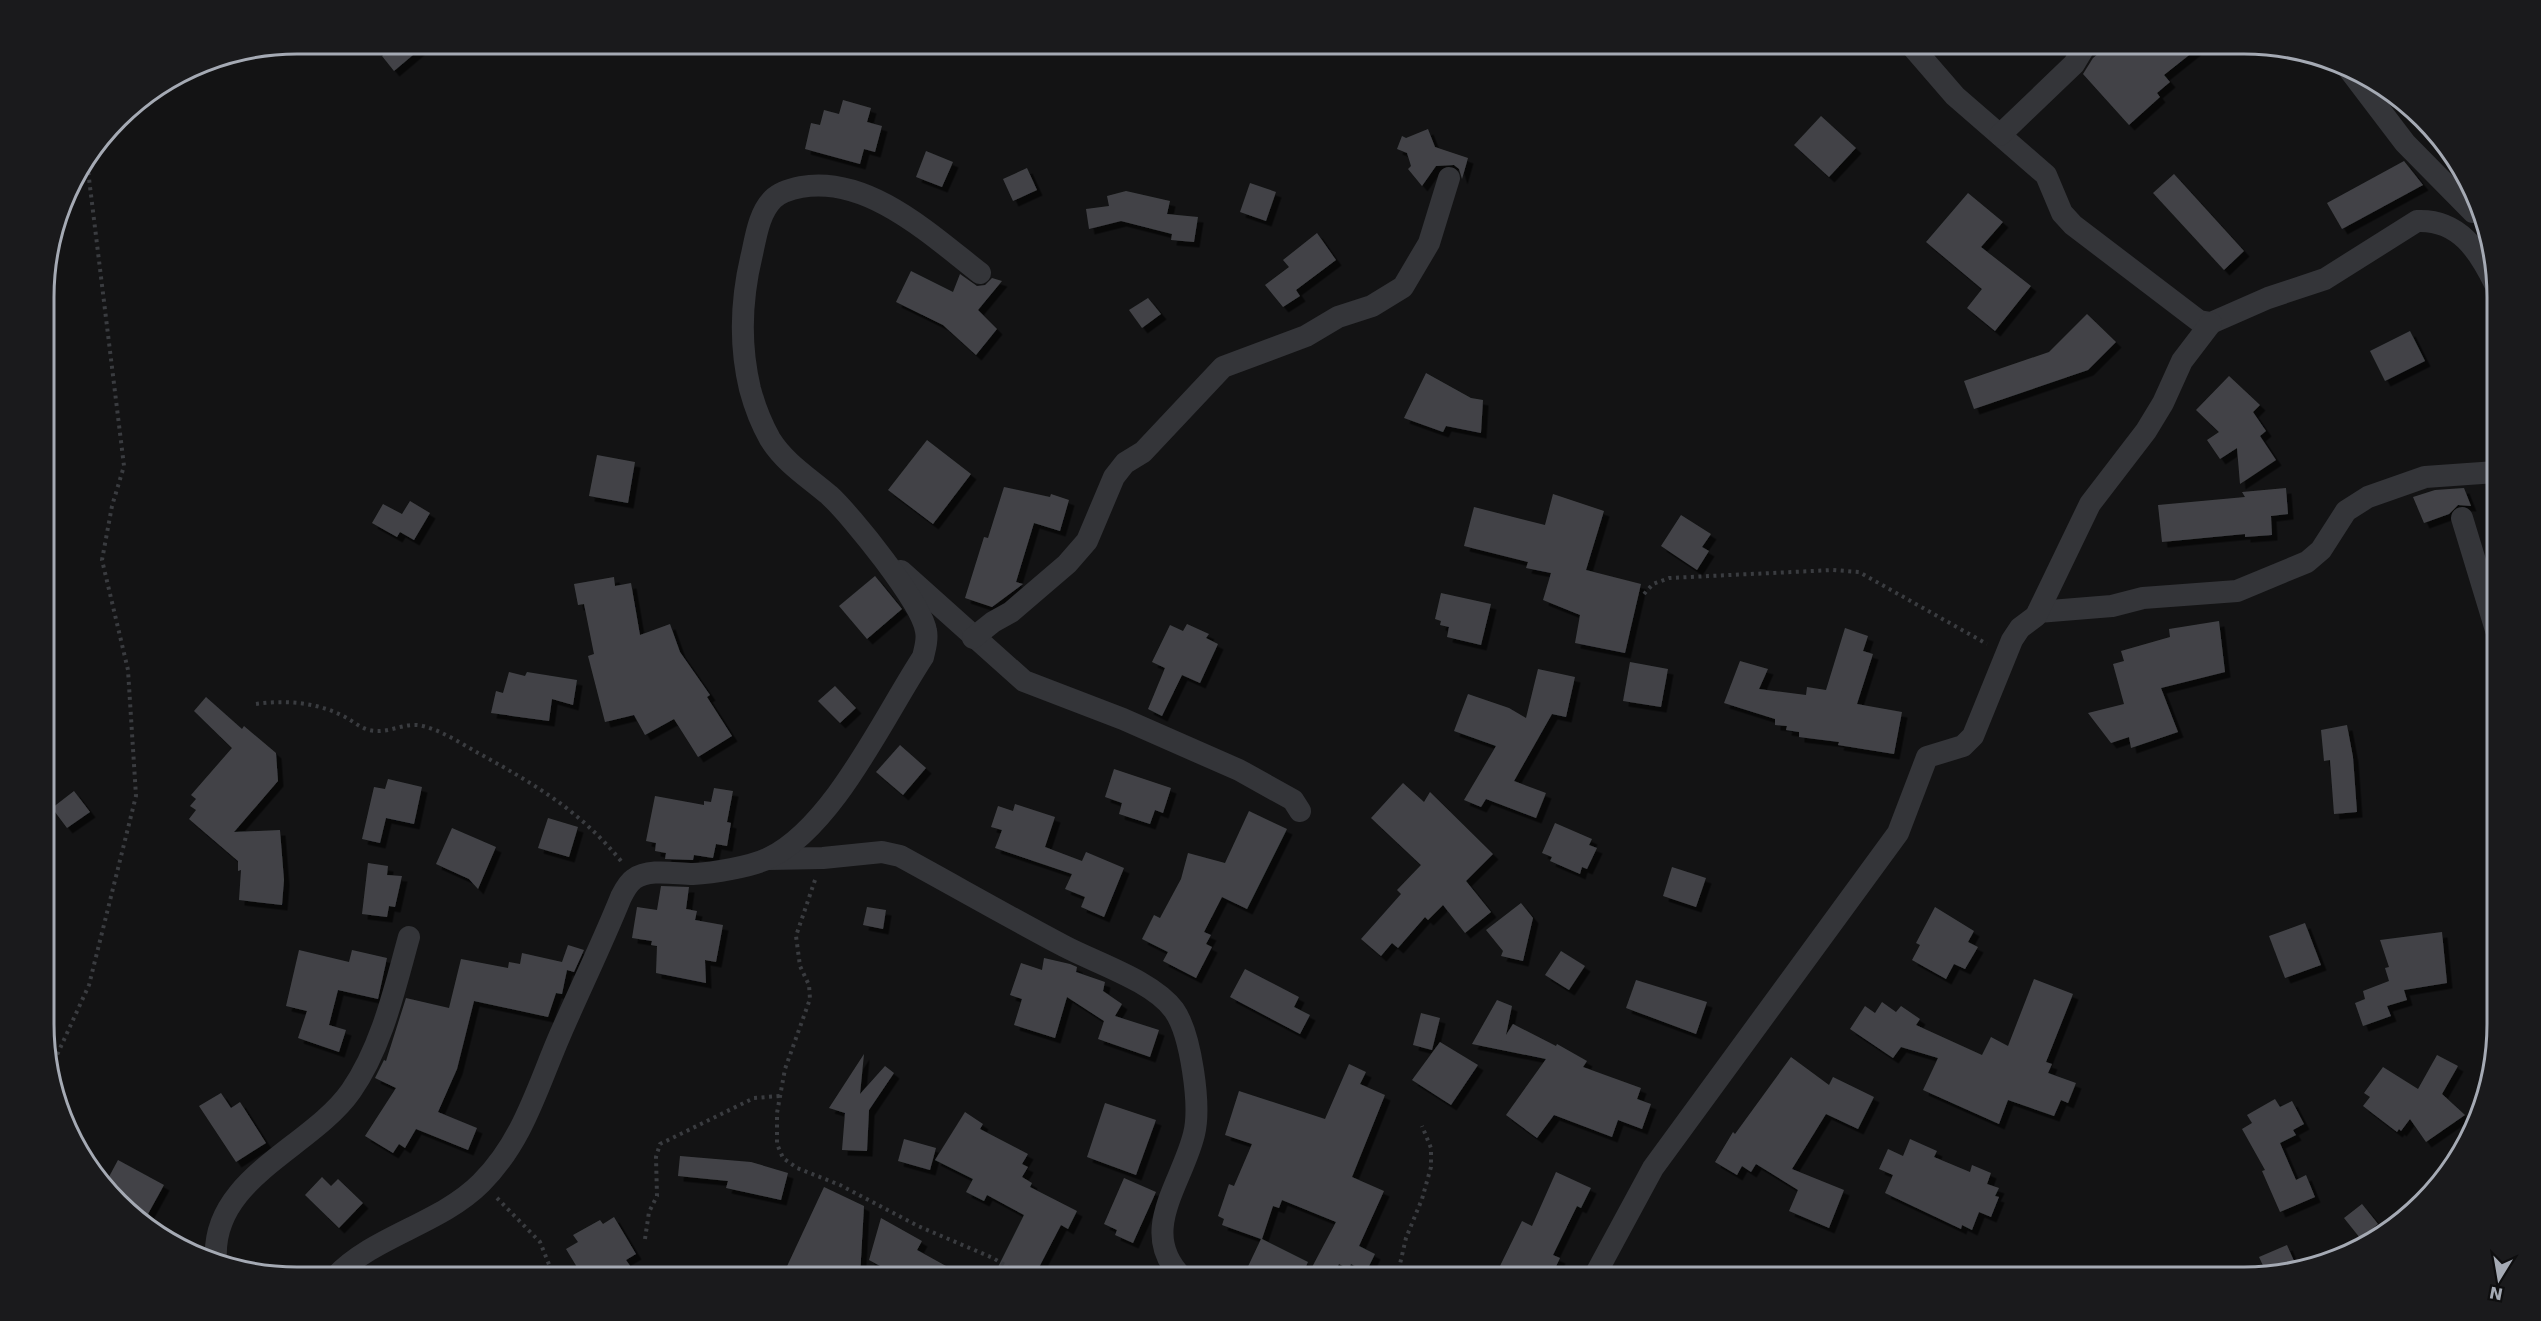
<svg xmlns="http://www.w3.org/2000/svg" width="2541" height="1321" viewBox="0 0 2541 1321" font-family="'DejaVu Sans',sans-serif">
<style>
.building{fill:#424347;filter:url(#shadow)}
.lines{fill:none;stroke-linecap:round;stroke-linejoin:round}
.path{stroke:#3a3c40;stroke-width:4;stroke-dasharray:3 4.5;stroke-linecap:butt}
.minor{stroke:#343539;stroke-width:22}
.rim{fill:none;stroke:#a5aab4;stroke-width:3}
</style>
<defs>
<filter id="shadow"><feDropShadow dx="5.5" dy="5.5" stdDeviation="0" flood-color="#0009"/></filter>
</defs>
<rect width="100%" height="100%" fill="#131314"/>
<g class="building">
<path d="M 397,44 L 426,44 L 394,71 L 382,56 Z"/>
<path d="M 2110,44 L 2203,44 L 2164,75 L 2170,82 L 2157,93 L 2160,97 L 2129,125 L 2083,74 L 2093,58 Z"/>
<path d="M 843,100 L 871,108 L 867,122 L 882,126 L 875,152 L 864,149 L 860,164 L 805,149 L 811,123 L 820,125 L 824,110 L 839,114 Z"/>
<path d="M 1821,116 L 1856,148 L 1829,177 L 1794,145 Z"/>
<path d="M 1428,129 L 1435,147 L 1468,158 L 1462,179 L 1459,169 L 1454,165 L 1436,166 L 1422,186 L 1408,169 L 1411,166 L 1407,153 L 1397,149 L 1402,136 L 1406,138 Z"/>
<path d="M 926,151 L 953,162 L 942,187 L 916,177 Z"/>
<path d="M 2404,161 L 2423,185 L 2342,229 L 2327,203 Z"/>
<path d="M 1027,168 L 1037,190 L 1013,201 L 1003,179 Z"/>
<path d="M 2174,174 L 2244,251 L 2224,270 L 2153,193 Z"/>
<path d="M 1250,183 L 1276,192 L 1266,221 L 1240,212 Z"/>
<path d="M 1126,191 L 1170,201 L 1167,214 L 1198,217 L 1194,242 L 1171,240 L 1172,234 L 1121,221 L 1089,229 L 1086,209 L 1109,206 L 1107,196 Z"/>
<path d="M 1968,193 L 2003,222 L 1981,247 L 2031,286 L 1995,331 L 1967,308 L 1982,289 L 1926,242 Z"/>
<path d="M 1317,233 L 1336,260 L 1296,290 L 1300,296 L 1283,307 L 1265,285 L 1289,267 L 1283,260 Z"/>
<path d="M 911,271 L 953,292 L 960,274 L 977,286 L 985,285 L 992,278 L 1002,281 L 978,310 L 997,329 L 976,355 L 943,325 L 896,302 Z"/>
<path d="M 1148,298 L 1161,314 L 1142,328 L 1129,310 Z"/>
<path d="M 2087,314 L 2116,342 L 2088,370 L 1974,409 L 1964,381 L 2049,352 Z"/>
<path d="M 2410,331 L 2425,361 L 2385,381 L 2370,351 Z"/>
<path d="M 1426,373 L 1471,398 L 1483,400 L 1481,433 L 1446,426 L 1443,432 L 1404,418 Z"/>
<path d="M 2229,376 L 2260,405 L 2253,412 L 2266,431 L 2260,436 L 2276,460 L 2240,484 L 2237,448 L 2220,459 L 2207,440 L 2219,432 L 2196,410 Z"/>
<path d="M 927,440 L 971,474 L 933,524 L 888,490 Z"/>
<path d="M 597,455 L 635,462 L 628,503 L 589,496 Z"/>
<path d="M 1004,487 L 1050,497 L 1051,494 L 1069,500 L 1060,531 L 1034,523 L 1016,582 L 1023,584 L 992,607 L 965,598 L 984,537 L 988,538 Z"/>
<path d="M 2286,488 L 2288,514 L 2271,516 L 2272,535 L 2245,537 L 2245,534 L 2162,542 L 2158,505 L 2245,497 L 2242,492 Z"/>
<path d="M 2464,488 L 2471,506 L 2458,505 L 2449,514 L 2424,523 L 2413,497 L 2435,490 Z"/>
<path d="M 1553,494 L 1604,511 L 1586,570 L 1641,584 L 1625,653 L 1575,643 L 1580,615 L 1543,600 L 1551,573 L 1526,568 L 1528,562 L 1464,546 L 1474,507 L 1545,525 Z"/>
<path d="M 410,501 L 430,513 L 414,540 L 400,532 L 397,537 L 372,523 L 383,504 L 402,514 Z"/>
<path d="M 1681,515 L 1711,534 L 1702,547 L 1709,551 L 1697,570 L 1661,546 Z"/>
<path d="M 875,576 L 902,609 L 867,639 L 839,606 Z"/>
<path d="M 614,577 L 615,586 L 631,583 L 640,635 L 670,624 L 680,652 L 710,695 L 707,697 L 732,736 L 698,757 L 674,719 L 645,735 L 634,715 L 605,722 L 588,656 L 594,654 L 584,604 L 578,605 L 574,584 Z"/>
<path d="M 1441,593 L 1491,604 L 1481,645 L 1447,637 L 1449,627 L 1440,625 L 1441,621 L 1435,619 Z"/>
<path d="M 2219,621 L 2225,672 L 2161,688 L 2178,732 L 2131,748 L 2129,737 L 2111,743 L 2088,713 L 2124,704 L 2113,664 L 2124,661 L 2121,651 L 2170,637 L 2169,629 Z"/>
<path d="M 1187,624 L 1209,634 L 1206,638 L 1218,644 L 1200,683 L 1182,675 L 1162,716 L 1148,709 L 1165,668 L 1152,662 L 1170,625 L 1183,631 Z"/>
<path d="M 1845,628 L 1868,636 L 1863,651 L 1873,654 L 1857,704 L 1902,712 L 1894,754 L 1838,745 L 1839,742 L 1799,737 L 1799,732 L 1786,730 L 1787,726 L 1775,725 L 1775,719 L 1724,703 L 1740,661 L 1768,669 L 1759,689 L 1806,695 L 1807,687 L 1826,690 Z"/>
<path d="M 1630,662 L 1668,669 L 1661,707 L 1623,701 Z"/>
<path d="M 1538,669 L 1575,677 L 1566,717 L 1552,714 L 1514,781 L 1546,793 L 1536,818 L 1486,799 L 1481,807 L 1464,800 L 1496,746 L 1454,731 L 1468,694 L 1509,708 L 1526,718 Z"/>
<path d="M 509,672 L 525,676 L 527,672 L 577,680 L 573,705 L 552,699 L 549,721 L 491,713 L 496,691 L 503,693 Z"/>
<path d="M 835,686 L 856,708 L 840,723 L 818,701 Z"/>
<path d="M 206,697 L 242,729 L 244,726 L 276,753 L 278,781 L 234,832 L 280,830 L 284,880 L 282,905 L 239,900 L 241,870 L 238,871 L 238,861 L 189,819 L 196,810 L 190,806 L 196,799 L 191,795 L 232,748 L 194,711 Z"/>
<path d="M 2347,725 L 2353,757 L 2357,812 L 2334,814 L 2330,760 L 2324,761 L 2321,730 Z"/>
<path d="M 900,745 L 926,768 L 903,795 L 876,772 Z"/>
<path d="M 1114,769 L 1171,788 L 1163,813 L 1155,810 L 1150,824 L 1119,814 L 1122,803 L 1105,797 Z"/>
<path d="M 388,779 L 422,787 L 414,824 L 386,818 L 380,843 L 362,839 L 374,787 L 385,789 Z"/>
<path d="M 1403,783 L 1424,802 L 1430,792 L 1493,854 L 1466,881 L 1491,912 L 1465,933 L 1443,905 L 1428,920 L 1425,917 L 1398,948 L 1392,943 L 1381,956 L 1361,939 L 1401,894 L 1397,890 L 1421,865 L 1371,818 Z"/>
<path d="M 714,788 L 733,791 L 727,822 L 731,823 L 727,846 L 716,844 L 713,858 L 694,855 L 693,860 L 665,859 L 666,853 L 655,851 L 656,843 L 646,841 L 655,796 L 704,805 L 704,801 L 711,802 Z"/>
<path d="M 74,791 L 90,812 L 67,828 L 52,808 Z"/>
<path d="M 1015,804 L 1055,817 L 1045,847 L 1082,861 L 1086,852 L 1124,868 L 1104,917 L 1081,907 L 1085,897 L 1065,889 L 1072,874 L 995,848 L 1002,830 L 991,827 L 998,806 L 1013,811 Z"/>
<path d="M 1249,811 L 1287,829 L 1247,909 L 1222,897 L 1204,932 L 1211,935 L 1206,944 L 1212,947 L 1196,978 L 1163,961 L 1168,952 L 1142,939 L 1154,915 L 1160,918 L 1181,879 L 1188,853 L 1225,863 Z"/>
<path d="M 548,818 L 578,827 L 569,857 L 538,848 Z"/>
<path d="M 1555,823 L 1592,839 L 1589,845 L 1597,848 L 1587,869 L 1582,867 L 1580,874 L 1550,861 L 1552,857 L 1542,853 Z"/>
<path d="M 452,828 L 496,847 L 478,889 L 469,879 L 436,864 Z"/>
<path d="M 368,863 L 388,866 L 387,875 L 402,876 L 395,907 L 389,906 L 387,917 L 362,914 Z"/>
<path d="M 1672,867 L 1706,878 L 1696,907 L 1663,896 Z"/>
<path d="M 661,886 L 689,887 L 686,909 L 697,911 L 695,920 L 723,925 L 716,962 L 705,960 L 706,983 L 656,973 L 657,946 L 651,945 L 652,941 L 632,938 L 637,907 L 657,910 Z"/>
<path d="M 1521,903 L 1533,918 L 1523,961 L 1501,956 L 1503,951 L 1486,930 Z"/>
<path d="M 867,907 L 886,910 L 883,929 L 863,925 Z"/>
<path d="M 1935,907 L 1974,931 L 1968,942 L 1978,947 L 1965,969 L 1954,964 L 1946,979 L 1912,960 L 1920,945 L 1916,943 Z"/>
<path d="M 2305,923 L 2321,965 L 2285,978 L 2269,936 Z"/>
<path d="M 2442,932 L 2447,983 L 2404,990 L 2407,1000 L 2387,1006 L 2391,1016 L 2363,1026 L 2355,1003 L 2365,999 L 2363,991 L 2389,981 L 2385,968 L 2389,967 L 2380,940 Z"/>
<path d="M 568,945 L 584,950 L 574,972 L 567,970 L 562,994 L 556,993 L 548,1017 L 474,1001 L 457,1069 L 438,1112 L 477,1128 L 468,1150 L 416,1129 L 405,1148 L 399,1144 L 393,1153 L 365,1136 L 396,1088 L 375,1078 L 384,1060 L 386,1061 L 406,998 L 449,1008 L 461,959 L 508,968 L 509,962 L 520,964 L 522,953 L 562,962 Z"/>
<path d="M 299,950 L 349,962 L 352,950 L 387,958 L 378,999 L 338,990 L 329,1025 L 346,1030 L 339,1052 L 298,1038 L 307,1011 L 286,1006 Z"/>
<path d="M 1561,951 L 1585,966 L 1569,990 L 1545,975 Z"/>
<path d="M 1044,958 L 1070,964 L 1077,967 L 1076,972 L 1105,982 L 1103,991 L 1122,1004 L 1115,1016 L 1159,1030 L 1150,1057 L 1098,1039 L 1104,1021 L 1067,997 L 1055,1038 L 1014,1025 L 1022,999 L 1010,995 L 1021,963 L 1042,970 Z"/>
<path d="M 1245,969 L 1299,997 L 1294,1007 L 1310,1015 L 1300,1034 L 1230,997 Z"/>
<path d="M 2034,979 L 2073,994 L 2046,1062 L 2052,1064 L 2048,1073 L 2076,1083 L 2068,1103 L 2061,1100 L 2054,1116 L 2008,1100 L 1999,1124 L 1923,1090 L 1938,1058 L 1901,1047 L 1893,1058 L 1850,1029 L 1865,1006 L 1875,1013 L 1882,1002 L 1896,1012 L 1901,1006 L 1920,1019 L 1916,1025 L 1982,1055 L 1991,1037 L 2008,1046 Z"/>
<path d="M 1636,980 L 1707,1002 L 1696,1034 L 1626,1008 Z"/>
<path d="M 1497,1000 L 1512,1006 L 1506,1035 L 1513,1024 L 1556,1046 L 1557,1044 L 1587,1061 L 1583,1067 L 1641,1088 L 1637,1099 L 1651,1104 L 1642,1129 L 1618,1120 L 1612,1137 L 1554,1115 L 1537,1138 L 1506,1115 L 1546,1059 L 1472,1044 Z"/>
<path d="M 1421,1013 L 1440,1018 L 1432,1050 L 1413,1045 Z"/>
<path d="M 1440,1042 L 1478,1065 L 1451,1105 L 1412,1080 Z"/>
<path d="M 864,1054 L 860,1094 L 885,1066 L 894,1073 L 869,1110 L 867,1151 L 842,1150 L 845,1113 L 829,1108 Z"/>
<path d="M 2437,1055 L 2458,1066 L 2442,1094 L 2465,1115 L 2426,1142 L 2410,1119 L 2401,1131 L 2399,1129 L 2397,1132 L 2363,1106 L 2370,1097 L 2364,1093 L 2383,1067 L 2418,1089 Z"/>
<path d="M 1791,1057 L 1829,1085 L 1833,1077 L 1874,1097 L 1858,1129 L 1826,1114 L 1792,1169 L 1844,1190 L 1829,1228 L 1789,1211 L 1798,1190 L 1756,1164 L 1751,1172 L 1742,1166 L 1737,1175 L 1715,1162 L 1733,1132 L 1735,1134 Z"/>
<path d="M 1349,1064 L 1366,1072 L 1360,1084 L 1385,1095 L 1352,1177 L 1384,1191 L 1359,1246 L 1375,1254 L 1366,1272 L 1351,1264 L 1349,1269 L 1339,1264 L 1332,1277 L 1326,1277 L 1311,1269 L 1336,1222 L 1282,1200 L 1279,1208 L 1273,1206 L 1262,1239 L 1308,1262 L 1301,1277 L 1243,1277 L 1261,1239 L 1222,1225 L 1224,1219 L 1218,1216 L 1229,1184 L 1234,1186 L 1252,1144 L 1225,1135 L 1239,1091 L 1325,1119 Z"/>
<path d="M 221,1093 L 231,1108 L 240,1102 L 266,1143 L 236,1162 L 199,1106 Z"/>
<path d="M 2275,1099 L 2280,1107 L 2292,1101 L 2304,1124 L 2293,1130 L 2296,1135 L 2280,1143 L 2296,1180 L 2306,1175 L 2315,1197 L 2280,1212 L 2262,1171 L 2265,1170 L 2242,1129 L 2252,1123 L 2247,1115 Z"/>
<path d="M 1105,1103 L 1156,1120 L 1136,1175 L 1087,1157 Z"/>
<path d="M 965,1112 L 983,1124 L 980,1129 L 1028,1154 L 1022,1164 L 1028,1167 L 1022,1177 L 1032,1183 L 1030,1187 L 1077,1211 L 1068,1229 L 1061,1225 L 1034,1277 L 993,1277 L 1024,1215 L 987,1195 L 984,1201 L 966,1192 L 973,1179 L 935,1160 Z"/>
<path d="M 904,1139 L 936,1148 L 930,1170 L 898,1161 Z"/>
<path d="M 1910,1139 L 1937,1151 L 1934,1157 L 1970,1172 L 1972,1165 L 1991,1173 L 1987,1184 L 1999,1188 L 1995,1196 L 1999,1197 L 1991,1217 L 1979,1212 L 1972,1230 L 1962,1225 L 1961,1229 L 1885,1193 L 1893,1175 L 1879,1169 L 1888,1149 L 1903,1156 Z"/>
<path d="M 680,1156 L 751,1162 L 788,1173 L 781,1200 L 726,1188 L 728,1181 L 678,1176 Z"/>
<path d="M 118,1160 L 164,1185 L 143,1223 L 130,1215 L 104,1186 Z"/>
<path d="M 1556,1172 L 1591,1188 L 1581,1208 L 1577,1206 L 1553,1255 L 1560,1258 L 1551,1277 L 1524,1277 L 1500,1266 L 1522,1221 L 1532,1226 Z"/>
<path d="M 322,1177 L 331,1186 L 338,1179 L 363,1203 L 339,1228 L 305,1195 Z"/>
<path d="M 1124,1178 L 1156,1192 L 1133,1243 L 1115,1235 L 1117,1230 L 1104,1224 Z"/>
<path d="M 824,1187 L 864,1206 L 860,1277 L 782,1277 Z"/>
<path d="M 2362,1204 L 2378,1224 L 2360,1238 L 2344,1218 Z"/>
<path d="M 614,1217 L 636,1254 L 626,1260 L 638,1277 L 583,1277 L 566,1249 L 578,1242 L 573,1235 L 600,1220 L 603,1224 Z"/>
<path d="M 881,1218 L 922,1241 L 917,1250 L 966,1277 L 917,1277 L 901,1268 L 897,1275 L 869,1260 Z"/>
<path d="M 2287,1245 L 2298,1270 L 2268,1276 L 2259,1257 Z"/>
</g>
<g class="lines">
<g class="path">
<path d="M 1644,594 L 1653,584 L 1669,578 L 1833,570 L 1859,572 L 1987,644"/>
<path d="M 256,704 C 284,700 315,702 341,715 C 351,719 358,727 369,730 C 388,735 405,721 423,726 C 443,731 462,744 480,754 C 536,785 580,811 621,861"/>
<path d="M 815,880 L 796,936 L 800,966 L 809,985 L 810,999 L 785,1069 L 777,1113 L 777,1144 L 783,1158 L 797,1168 L 840,1185 L 918,1226 L 993,1258 L 1025,1277"/>
<path d="M 49,1067 L 57,1055 L 89,985 L 136,796 L 128,670 L 102,560 L 112,506 L 124,466 L 87,162"/>
<path d="M 497,1198 L 540,1242 L 554,1277"/>
<path d="M 645,1239 L 649,1212 L 657,1196 L 656,1157 L 660,1144 L 754,1098 L 780,1096"/>
<path d="M 2369,1243 C 2394,1228 2410,1203 2436,1189"/>
<path d="M 1397,1277 L 1406,1238 L 1422,1199 L 1431,1167 L 1431,1148 L 1422,1126"/>
</g>
<g class="minor">
<path d="M 1910,44 L 1955,96 L 2046,175 L 2062,213 L 2073,225 L 2199,321 L 2211,323 L 2268,298 L 2325,279 L 2417,221 C 2459,219 2479,251 2495,284"/>
<path d="M 2348,68 L 2405,143 L 2473,212"/>
<path d="M 2000,135 L 2074,64 L 2086,44"/>
<path d="M 2462,518 L 2496,630"/>
<path d="M 901,571 L 1024,681 L 1123,719 L 1239,770 L 1293,800 L 1300,811"/>
<path d="M 2038,612 L 2112,606 L 2143,598 L 2237,591 L 2307,562 L 2321,550 L 2346,511 L 2368,497 L 2425,477 L 2496,472"/>
<path d="M 973,638 L 993,622 L 1011,612 L 1067,564 L 1087,541 L 1114,477 L 1125,463 L 1143,452 L 1223,367 L 1306,336 L 1338,317 L 1372,306 L 1403,287 L 1429,243 L 1449,178"/>
<path d="M 768,859 L 823,858 L 882,852 L 900,856 C 955,886 1009,917 1064,946 C 1096,963 1153,981 1174,1010 C 1191,1034 1201,1106 1194,1134 C 1182,1184 1137,1232 1182,1277"/>
<path d="M 216,1259 C 211,1178 311,1148 351,1091 C 382,1047 395,987 409,937"/>
<path d="M 335,1277 C 373,1236 440,1224 481,1183 C 523,1141 537,1088 560,1035 C 580,989 602,944 621,897 C 624,891 628,883 634,879 C 649,868 676,874 693,874 C 713,873 750,867 769,858 C 834,826 883,718 923,657 C 925,648 928,640 926,631 C 922,603 851,515 829,495 C 808,477 785,463 770,439 C 762,425 754,404 750,389 C 739,343 741,299 752,254 C 756,236 759,213 773,199 C 780,192 791,189 801,187 C 868,175 931,235 980,273"/>
<path d="M 1594,1277 L 1653,1168 L 1898,833 L 1927,757 L 1963,746 L 1973,736 L 2012,640 L 2020,628 L 2036,616 L 2090,504 L 2146,431 L 2163,403 L 2182,361 L 2211,323"/>
</g>
</g>
<path d="M0 0H2541V1321H0ZM297 54H2244A243 243 0 0 1 2487 297V1024A243 243 0 0 1 2244 1267H297A243 243 0 0 1 54 1024V297A243 243 0 0 1 297 54Z" fill="#1a1a1c" fill-rule="evenodd"/>
<path class="rim" d="M297 54H2244A243 243 0 0 1 2487 297V1024A243 243 0 0 1 2244 1267H297A243 243 0 0 1 54 1024V297A243 243 0 0 1 297 54Z"/>
<g transform="translate(2499 1279) rotate(191)" stroke="#0e0e0f" stroke-width="4.5" paint-order="stroke">
<path d="M0-4.5L10 22L0 15L-10 22Z" fill="#a5aab4"/>
<text y="-9" font-size="16" font-weight="bold" text-anchor="middle" fill="#a5aab4">N</text>
</g>
</svg>
